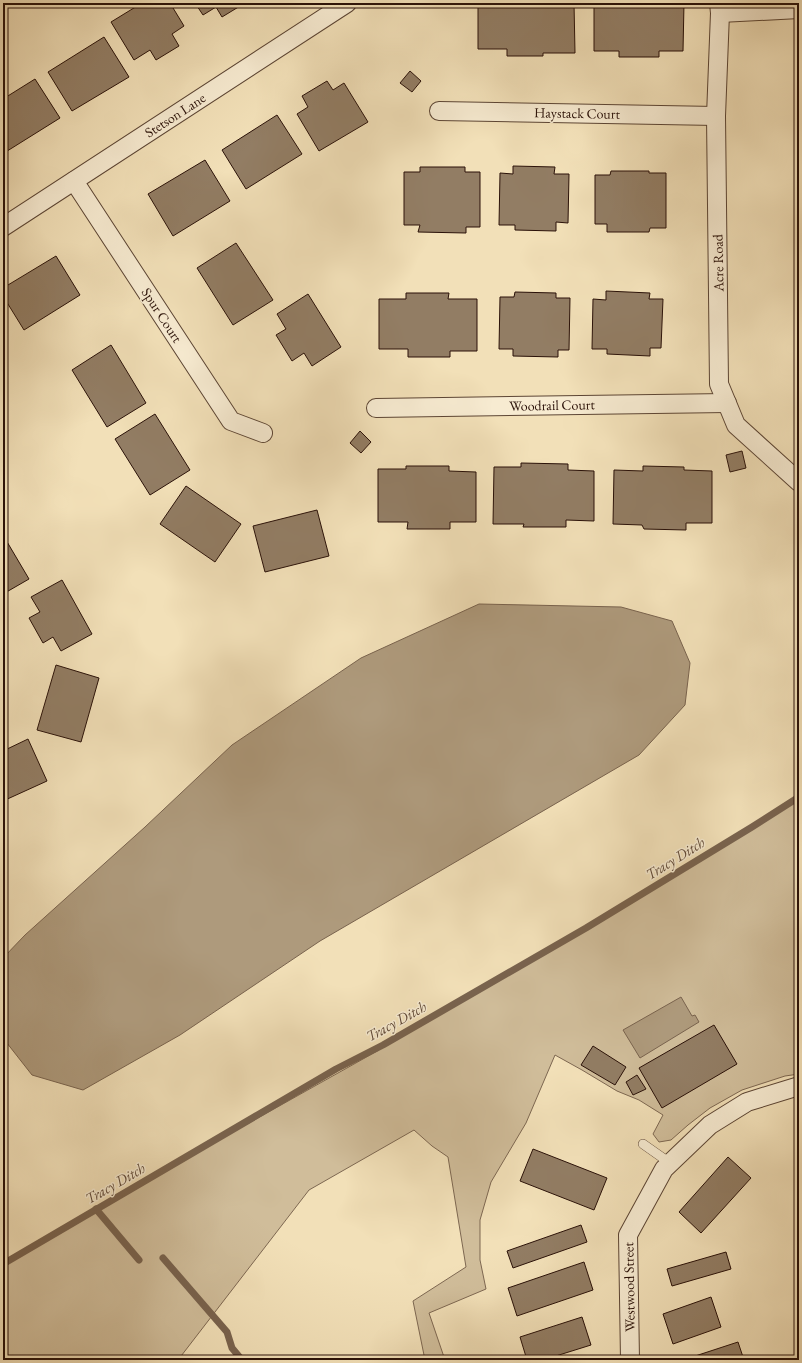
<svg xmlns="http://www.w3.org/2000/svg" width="802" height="1363" viewBox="0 0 802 1363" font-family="'EB Garamond',serif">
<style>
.green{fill:#d0bd9a;stroke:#7d6751}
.water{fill:#ae9a7c;stroke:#79634e}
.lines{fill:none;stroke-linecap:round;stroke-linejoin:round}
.stream{stroke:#79634e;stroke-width:7}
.building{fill:#927d64;stroke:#2a1108}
.lane-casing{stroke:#5c4534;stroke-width:10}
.street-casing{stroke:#5c4534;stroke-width:20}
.lane{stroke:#f7ebd1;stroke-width:9}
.street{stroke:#f7ebd1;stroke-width:18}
.labels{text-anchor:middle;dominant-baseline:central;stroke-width:3;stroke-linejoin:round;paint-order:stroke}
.street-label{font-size:14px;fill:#2a1108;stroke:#f7ebd1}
.water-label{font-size:15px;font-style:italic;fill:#5f4836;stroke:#f7ebd1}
</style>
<rect width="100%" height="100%" fill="#f2e0b8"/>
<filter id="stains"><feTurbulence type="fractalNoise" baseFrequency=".005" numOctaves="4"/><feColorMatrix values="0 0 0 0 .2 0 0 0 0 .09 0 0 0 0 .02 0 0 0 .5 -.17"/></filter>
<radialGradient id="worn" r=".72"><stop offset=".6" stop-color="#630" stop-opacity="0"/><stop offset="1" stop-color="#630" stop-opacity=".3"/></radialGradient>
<path class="green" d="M 798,797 L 799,1074 L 785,1076 L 742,1090 L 710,1108 L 688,1125 L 671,1140 L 659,1142 L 653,1134 L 663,1115 L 639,1100 L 617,1091 L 582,1070 L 555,1055 L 526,1123 L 491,1182 L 480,1220 L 480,1260 L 486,1289 L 429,1313 L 445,1360 L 425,1360 L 413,1301 L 466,1267 L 448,1157 L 432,1146 L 414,1130 L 309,1190 L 178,1360 L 3,1360 L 3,1261 L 379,1050 L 383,1045 C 523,964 663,885 798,797 Z"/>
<g class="water">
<path d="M 479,604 L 621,607 L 672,621 L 690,663 L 685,705 L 639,755 L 320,941 L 180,1035 L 83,1090 L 32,1075 L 3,1038 L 3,958 L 25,935 L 145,827 L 232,745 L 361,658 Z"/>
<path d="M 681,997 L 692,1016 L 695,1015 L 699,1022 L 640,1058 L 623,1030 Z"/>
</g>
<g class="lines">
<g class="stream">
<path d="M 96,1209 L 139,1260"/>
<path d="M 163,1258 L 227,1332 L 232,1348 L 242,1360"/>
<path d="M 3,1264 L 336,1069 L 383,1045 L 586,928 L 752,827 L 799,797"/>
</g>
</g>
<g class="building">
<path d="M 142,3 L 170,3 L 184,26 L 172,34 L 179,46 L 156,60 L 150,50 L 134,60 L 111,22 Z"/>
<path d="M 195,3 L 245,3 L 222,17 L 216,7 L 203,15 Z"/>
<path d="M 506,3 L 574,3 L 575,53 L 543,53 L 543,56 L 507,56 L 507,49 L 478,49 L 478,5 L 506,5 Z"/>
<path d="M 594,3 L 684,3 L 683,51 L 659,51 L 659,57 L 619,57 L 619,51 L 594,51 Z"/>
<path d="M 104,37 L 129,77 L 72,111 L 48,72 Z"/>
<path d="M 410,71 L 421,81 L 412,92 L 400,83 Z"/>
<path d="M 35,79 L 60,118 L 4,153 L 3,151 L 3,99 Z"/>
<path d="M 327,81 L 333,90 L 344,83 L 368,122 L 319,151 L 297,114 L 308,107 L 302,96 Z"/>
<path d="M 277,115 L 302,154 L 246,189 L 222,150 Z"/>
<path d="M 205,160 L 230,201 L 173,236 L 148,194 Z"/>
<path d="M 513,166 L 555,167 L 554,174 L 569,174 L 568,223 L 556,222 L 556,231 L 515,230 L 515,225 L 499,225 L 500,173 L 513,174 Z"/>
<path d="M 420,167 L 465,167 L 465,172 L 480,172 L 480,227 L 466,227 L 466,233 L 418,232 L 420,225 L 404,225 L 404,172 L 420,172 Z"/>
<path d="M 611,171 L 649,171 L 649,173 L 666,173 L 666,228 L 650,228 L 649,232 L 607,232 L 607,224 L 595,224 L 595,175 L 610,175 Z"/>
<path d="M 236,243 L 273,300 L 233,325 L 197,268 Z"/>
<path d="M 56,256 L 80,295 L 24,330 L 3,296 L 3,288 Z"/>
<path d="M 606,291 L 650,293 L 649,299 L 663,299 L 661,348 L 650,348 L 650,356 L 607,354 L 607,349 L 592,349 L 593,299 L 606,300 Z"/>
<path d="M 515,292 L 556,293 L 556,298 L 570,298 L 569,350 L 558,350 L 558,357 L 513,356 L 513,349 L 499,349 L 500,297 L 514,297 Z"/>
<path d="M 406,293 L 449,293 L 448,299 L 477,299 L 477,351 L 450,351 L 450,357 L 408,357 L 408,349 L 379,349 L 379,299 L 406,299 Z"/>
<path d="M 308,294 L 341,347 L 312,366 L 304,353 L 292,361 L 276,335 L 286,329 L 277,314 Z"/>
<path d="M 111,345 L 146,403 L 107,427 L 72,370 Z"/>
<path d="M 155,414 L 190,470 L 150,495 L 115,439 Z"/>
<path d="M 360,431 L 371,442 L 361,453 L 350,443 Z"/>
<path d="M 742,451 L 746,468 L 730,472 L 726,455 Z"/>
<path d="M 521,463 L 568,464 L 568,470 L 594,471 L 594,521 L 566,520 L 566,527 L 523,527 L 524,524 L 493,524 L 494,467 L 521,467 Z"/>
<path d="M 406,466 L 449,466 L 449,471 L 476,472 L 476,522 L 450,522 L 450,529 L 407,529 L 408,522 L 378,522 L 378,469 L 406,469 Z"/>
<path d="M 643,466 L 684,467 L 684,470 L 712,471 L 712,523 L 686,523 L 686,530 L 644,529 L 642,525 L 613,524 L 614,470 L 643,471 Z"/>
<path d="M 186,486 L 241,524 L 215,562 L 160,524 Z"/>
<path d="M 317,510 L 329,556 L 265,572 L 253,526 Z"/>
<path d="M 3,535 L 29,579 L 3,594 Z"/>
<path d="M 62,580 L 92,634 L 61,651 L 53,637 L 43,643 L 29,618 L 40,612 L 31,597 Z"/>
<path d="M 798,592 L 799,592 L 799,615 L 797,615 Z"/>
<path d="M 56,665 L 99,678 L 81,742 L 37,730 Z"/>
<path d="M 28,739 L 47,781 L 3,801 L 3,751 Z"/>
<path d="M 714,1025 L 737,1064 L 662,1108 L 639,1068 Z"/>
<path d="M 593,1046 L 626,1067 L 615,1085 L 581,1065 Z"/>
<path d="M 637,1075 L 646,1089 L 633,1095 L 626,1082 Z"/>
<path d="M 533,1149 L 607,1178 L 594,1210 L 520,1181 Z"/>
<path d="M 728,1157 L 751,1178 L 701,1233 L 679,1212 Z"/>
<path d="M 581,1225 L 587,1242 L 513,1268 L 507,1251 Z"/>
<path d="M 726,1252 L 731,1269 L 672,1286 L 667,1269 Z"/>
<path d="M 584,1262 L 593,1290 L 517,1316 L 508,1288 Z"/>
<path d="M 711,1297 L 721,1327 L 673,1344 L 663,1314 Z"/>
<path d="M 582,1317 L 591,1345 L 543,1360 L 527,1360 L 520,1337 Z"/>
<path d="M 738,1342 L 744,1360 L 683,1360 Z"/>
</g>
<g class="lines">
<defs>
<path id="lane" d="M 643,1144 L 670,1163"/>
<g id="street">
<path d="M 719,3 L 720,13 L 716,116 L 719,384 L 736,425 L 799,482"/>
<path d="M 720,13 L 799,9"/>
<path d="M 439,111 L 716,116"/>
<path d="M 74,181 L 231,421 L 263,433"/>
<path d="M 3,227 L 347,3"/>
<path d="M 376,408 L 727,403"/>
<path d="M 630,1360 L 628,1235 L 664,1169 L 710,1125 L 747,1102 L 799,1086"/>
</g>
</defs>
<use href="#lane" class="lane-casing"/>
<use href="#street" class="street-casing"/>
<use href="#lane" class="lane"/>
<use href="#street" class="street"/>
</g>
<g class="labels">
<g class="street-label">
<text transform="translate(577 113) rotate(1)">Haystack Court</text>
<text transform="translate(175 115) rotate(-33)">Stetson Lane</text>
<text transform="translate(718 263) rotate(-91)">Acre Road</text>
<text transform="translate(162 315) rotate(57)">Spur Court</text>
<text transform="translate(552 405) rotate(-1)">Woodrail Court</text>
<text transform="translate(629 1287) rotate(-91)">Westwood Street</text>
</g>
<g class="water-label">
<text transform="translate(675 858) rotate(-32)">Tracy Ditch</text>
<text transform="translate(396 1021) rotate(-29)">Tracy Ditch</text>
<text transform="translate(115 1183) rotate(-30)">Tracy Ditch</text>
</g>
</g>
<rect width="802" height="1363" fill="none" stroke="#f2e0b8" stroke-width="16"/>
<rect x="4" y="4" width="794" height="1355" fill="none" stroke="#2a1108" stroke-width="2"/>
<rect x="8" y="8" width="786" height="1347" fill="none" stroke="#2a1108"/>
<rect width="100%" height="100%" filter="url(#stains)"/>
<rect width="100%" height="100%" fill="url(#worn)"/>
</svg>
